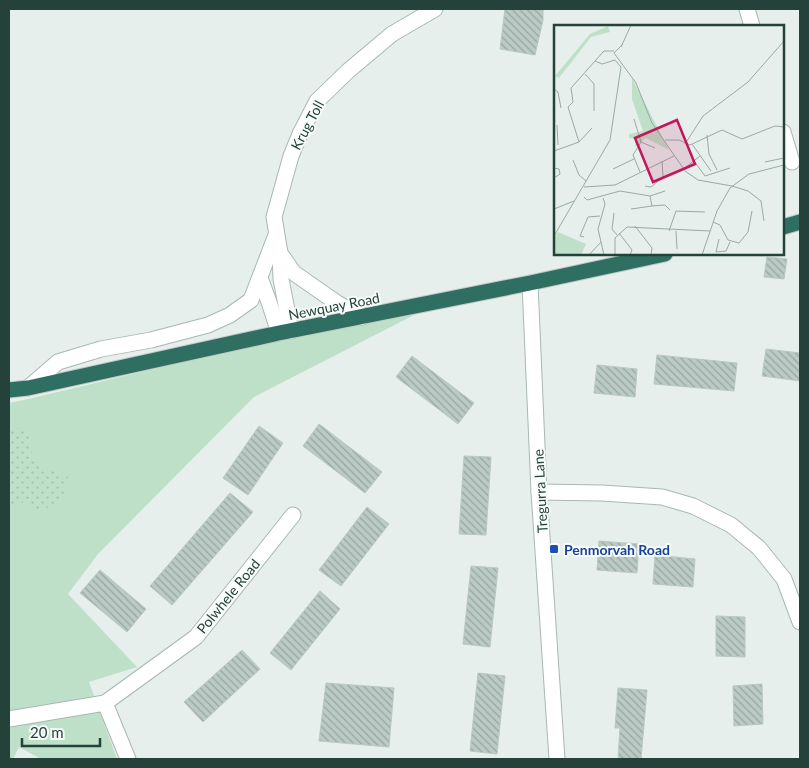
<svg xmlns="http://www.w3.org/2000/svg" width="809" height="768" viewBox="0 0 809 768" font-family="Lato,sans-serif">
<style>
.grass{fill:#bfe0c8}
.park{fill:url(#park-dots)}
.building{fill:url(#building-back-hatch);stroke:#b8c9c2}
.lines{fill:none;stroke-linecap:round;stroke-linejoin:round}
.street-casing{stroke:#a8b8b2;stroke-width:17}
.highway-casing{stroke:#c2cac8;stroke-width:17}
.street{stroke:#fff;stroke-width:15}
.highway{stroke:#2f6f62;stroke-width:15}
.transit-dot{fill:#1a4fb4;stroke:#f7fbf9;stroke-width:2}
.labels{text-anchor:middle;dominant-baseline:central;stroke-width:4;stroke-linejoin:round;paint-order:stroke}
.street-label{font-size:14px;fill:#24423a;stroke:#f7fbf9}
.transit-label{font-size:14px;font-weight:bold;fill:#164399;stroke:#f7fbf9;text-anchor:start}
.inset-road{fill:none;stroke:#98aaa4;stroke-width:1}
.view{fill:#c2185b;fill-opacity:0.15;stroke:#c2185b;stroke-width:2.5}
.inset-edge{fill:none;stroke:#24423a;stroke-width:2.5}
</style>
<defs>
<pattern id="park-dots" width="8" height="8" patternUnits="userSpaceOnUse" patternTransform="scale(1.25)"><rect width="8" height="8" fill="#bfe0c8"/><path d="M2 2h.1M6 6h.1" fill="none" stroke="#a4c1ad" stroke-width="1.8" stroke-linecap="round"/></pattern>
<pattern id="building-back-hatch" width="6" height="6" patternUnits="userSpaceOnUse" patternTransform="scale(1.25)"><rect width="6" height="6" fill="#bbcac4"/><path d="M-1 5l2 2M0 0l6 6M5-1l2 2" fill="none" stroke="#98a6a0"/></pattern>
</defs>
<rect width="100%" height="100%" fill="#e6efeb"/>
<path class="grass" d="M 414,315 L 254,397 L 98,554 L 68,594 L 137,667 L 89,682 L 117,759 L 41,759 L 19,747 L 13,759 L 9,759 L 9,403 L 28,399 C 156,369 284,336 414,315 Z"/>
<path class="park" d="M 26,426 L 35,465 L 68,475 C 65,503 64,502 38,511 L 25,502 L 9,506 L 9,431 Z"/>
<g class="building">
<path d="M 505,9 L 543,9 L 543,20 L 535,55 L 500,49 Z"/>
<path d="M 767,257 L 787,259 L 784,279 L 764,277 Z"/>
<path d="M 766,349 L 800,353 L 800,381 L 762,376 Z"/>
<path d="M 657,355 L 737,363 L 734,391 L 654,384 Z"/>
<path d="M 412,356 L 474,403 L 458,424 L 396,377 Z"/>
<path d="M 597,365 L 637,369 L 635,397 L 594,393 Z"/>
<path d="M 319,424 L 382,472 L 365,493 L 303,446 Z"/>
<path d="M 259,426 L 283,443 L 248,495 L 223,478 Z"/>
<path d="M 464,456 L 491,457 L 486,535 L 459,534 Z"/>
<path d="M 230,493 L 253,512 L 172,605 L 150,586 Z"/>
<path d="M 367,507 L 389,524 L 341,586 L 319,570 Z"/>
<path d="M 599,541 L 639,544 L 637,573 L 597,570 Z"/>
<path d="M 655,555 L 695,559 L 693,587 L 653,584 Z"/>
<path d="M 471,566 L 498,568 L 490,647 L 463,644 Z"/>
<path d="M 100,570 L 146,609 L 127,632 L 80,593 Z"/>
<path d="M 320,591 L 340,609 L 291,670 L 270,653 Z"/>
<path d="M 716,616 L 745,617 L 745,657 L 716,656 Z"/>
<path d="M 242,650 L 260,669 L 203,722 L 184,702 Z"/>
<path d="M 478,673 L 505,676 L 497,754 L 470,751 Z"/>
<path d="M 326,683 L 394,688 L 389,747 L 319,741 Z"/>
<path d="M 762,684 L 763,724 L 734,726 L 733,686 Z"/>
<path d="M 618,688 L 647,690 L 641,759 L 618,759 L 620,728 L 615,728 Z"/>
</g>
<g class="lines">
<defs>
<g id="street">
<path d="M 747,9 L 752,26"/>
<path d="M 783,132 L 792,162"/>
<path d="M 280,253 L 281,279 L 291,331"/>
<path d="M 260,278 L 269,302 L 279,333"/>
<path d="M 530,283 L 539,492 L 557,759"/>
<path d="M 362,317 L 337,303 L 294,273 L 280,253 L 274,217 L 291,156 L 300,134 L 317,101 L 348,71 L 392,34 L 435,9"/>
<path d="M 28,388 L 58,362 L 101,349 L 151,340 L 208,325 L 230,315 L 251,300 L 276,235"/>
<path d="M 539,492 L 602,493 L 662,497 L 693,506 L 731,525 L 759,548 L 784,579 L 800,622"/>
<path d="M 105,703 L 128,759"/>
<path d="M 9,719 L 105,703 L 196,637 L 293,515"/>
</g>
<g id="highway">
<path d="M 783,227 L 800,222"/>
<path d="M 9,390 L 28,388 L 279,333 L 530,283 L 665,254"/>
</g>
</defs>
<use href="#street" class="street-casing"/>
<use href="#highway" class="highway-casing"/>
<use href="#street" class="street"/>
<use href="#highway" class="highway"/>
</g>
<rect class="transit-dot" x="549" y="544" width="10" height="10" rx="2.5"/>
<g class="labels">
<g class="street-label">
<text transform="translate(307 125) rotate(-62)">Krug Toll</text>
<text transform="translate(334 306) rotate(-11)">Newquay Road</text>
<text transform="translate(540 491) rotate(-93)">Tregurra Lane</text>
<text transform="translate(228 596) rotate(-51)">Polwhele Road</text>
</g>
<g class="transit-label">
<text x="564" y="549">Penmorvah Road</text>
</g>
</g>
<g transform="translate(554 25)">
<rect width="230" height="230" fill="#e6efeb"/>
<path d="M 78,53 L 115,125 L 92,113 L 81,122 L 82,114 L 75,113 L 75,109 L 89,106 L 78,74 Z" fill="#bfe0c8"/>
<path d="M 54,1 L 56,7 L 37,12 L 5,53 L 1,51 L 36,9 Z" fill="#bfe0c8"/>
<path d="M 4,207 L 32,219 L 27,230 L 0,230 L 0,212 Z" fill="#bfe0c8"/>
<path class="inset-road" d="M 69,19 L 60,28 L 82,58 L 98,98 L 131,146 L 144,155 L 178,161M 67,22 L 77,0M 31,49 L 40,59 L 40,86M 0,64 L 4,67 L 7,83M 14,82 L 19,77 L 17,63 L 41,36M 80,94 L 87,117 L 101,123M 3,100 L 4,120M 153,110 L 155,129 L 163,145M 111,115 L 125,115 L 136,120 L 168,105 L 188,114 L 221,101 L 230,102M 25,117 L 38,103M 131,119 L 149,91 L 194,57 L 230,16M 138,119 L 157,146M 0,126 L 25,117 L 14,82M 19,135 L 25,150 L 32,156M 140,136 L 151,151 L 176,143M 211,137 L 230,133M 132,142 L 146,131M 0,143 L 5,144 L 6,149 L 0,153M 59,144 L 80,134M 86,147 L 79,130 L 87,117M 91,161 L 97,162 L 109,152 L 108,136M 178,161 L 194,166 L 207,176 L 210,196M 30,162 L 61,160 L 120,131M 30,172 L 33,175 L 66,166 L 96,171 L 111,166M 49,173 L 51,179 L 44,204 L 50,230M 98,181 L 111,180 L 116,185M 0,184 L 20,176M 77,184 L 98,181 L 96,171M 60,188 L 58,204 L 63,210M 159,197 L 166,200 L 174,215 L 185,218 L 194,207 L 198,186M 81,201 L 98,223 L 97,230M 115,206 L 122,186 L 151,187M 122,206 L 123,224M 65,208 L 78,225 L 76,230M 0,211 L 56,115 L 67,42 L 61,35 L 48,39 L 41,36 L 50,26 L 60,26M 30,212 L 26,211 L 34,192 L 46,191M 165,214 L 162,227 L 172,226 L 176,217M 35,230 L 47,217M 61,230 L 61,213 L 73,202 L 156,206M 148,230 L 163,186 L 176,163 L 195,149 L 230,140"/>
<path class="view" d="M 123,95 L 141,139 L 99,157 L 81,113 Z"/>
<rect width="230" height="230" class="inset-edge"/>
</g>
<rect width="809" height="768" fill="none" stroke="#24423a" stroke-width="20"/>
<path d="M22 738v8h78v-8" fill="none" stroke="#24423a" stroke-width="2.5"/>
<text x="30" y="738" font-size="15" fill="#24423a" stroke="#f7fbf9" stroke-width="4" paint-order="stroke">20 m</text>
</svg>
